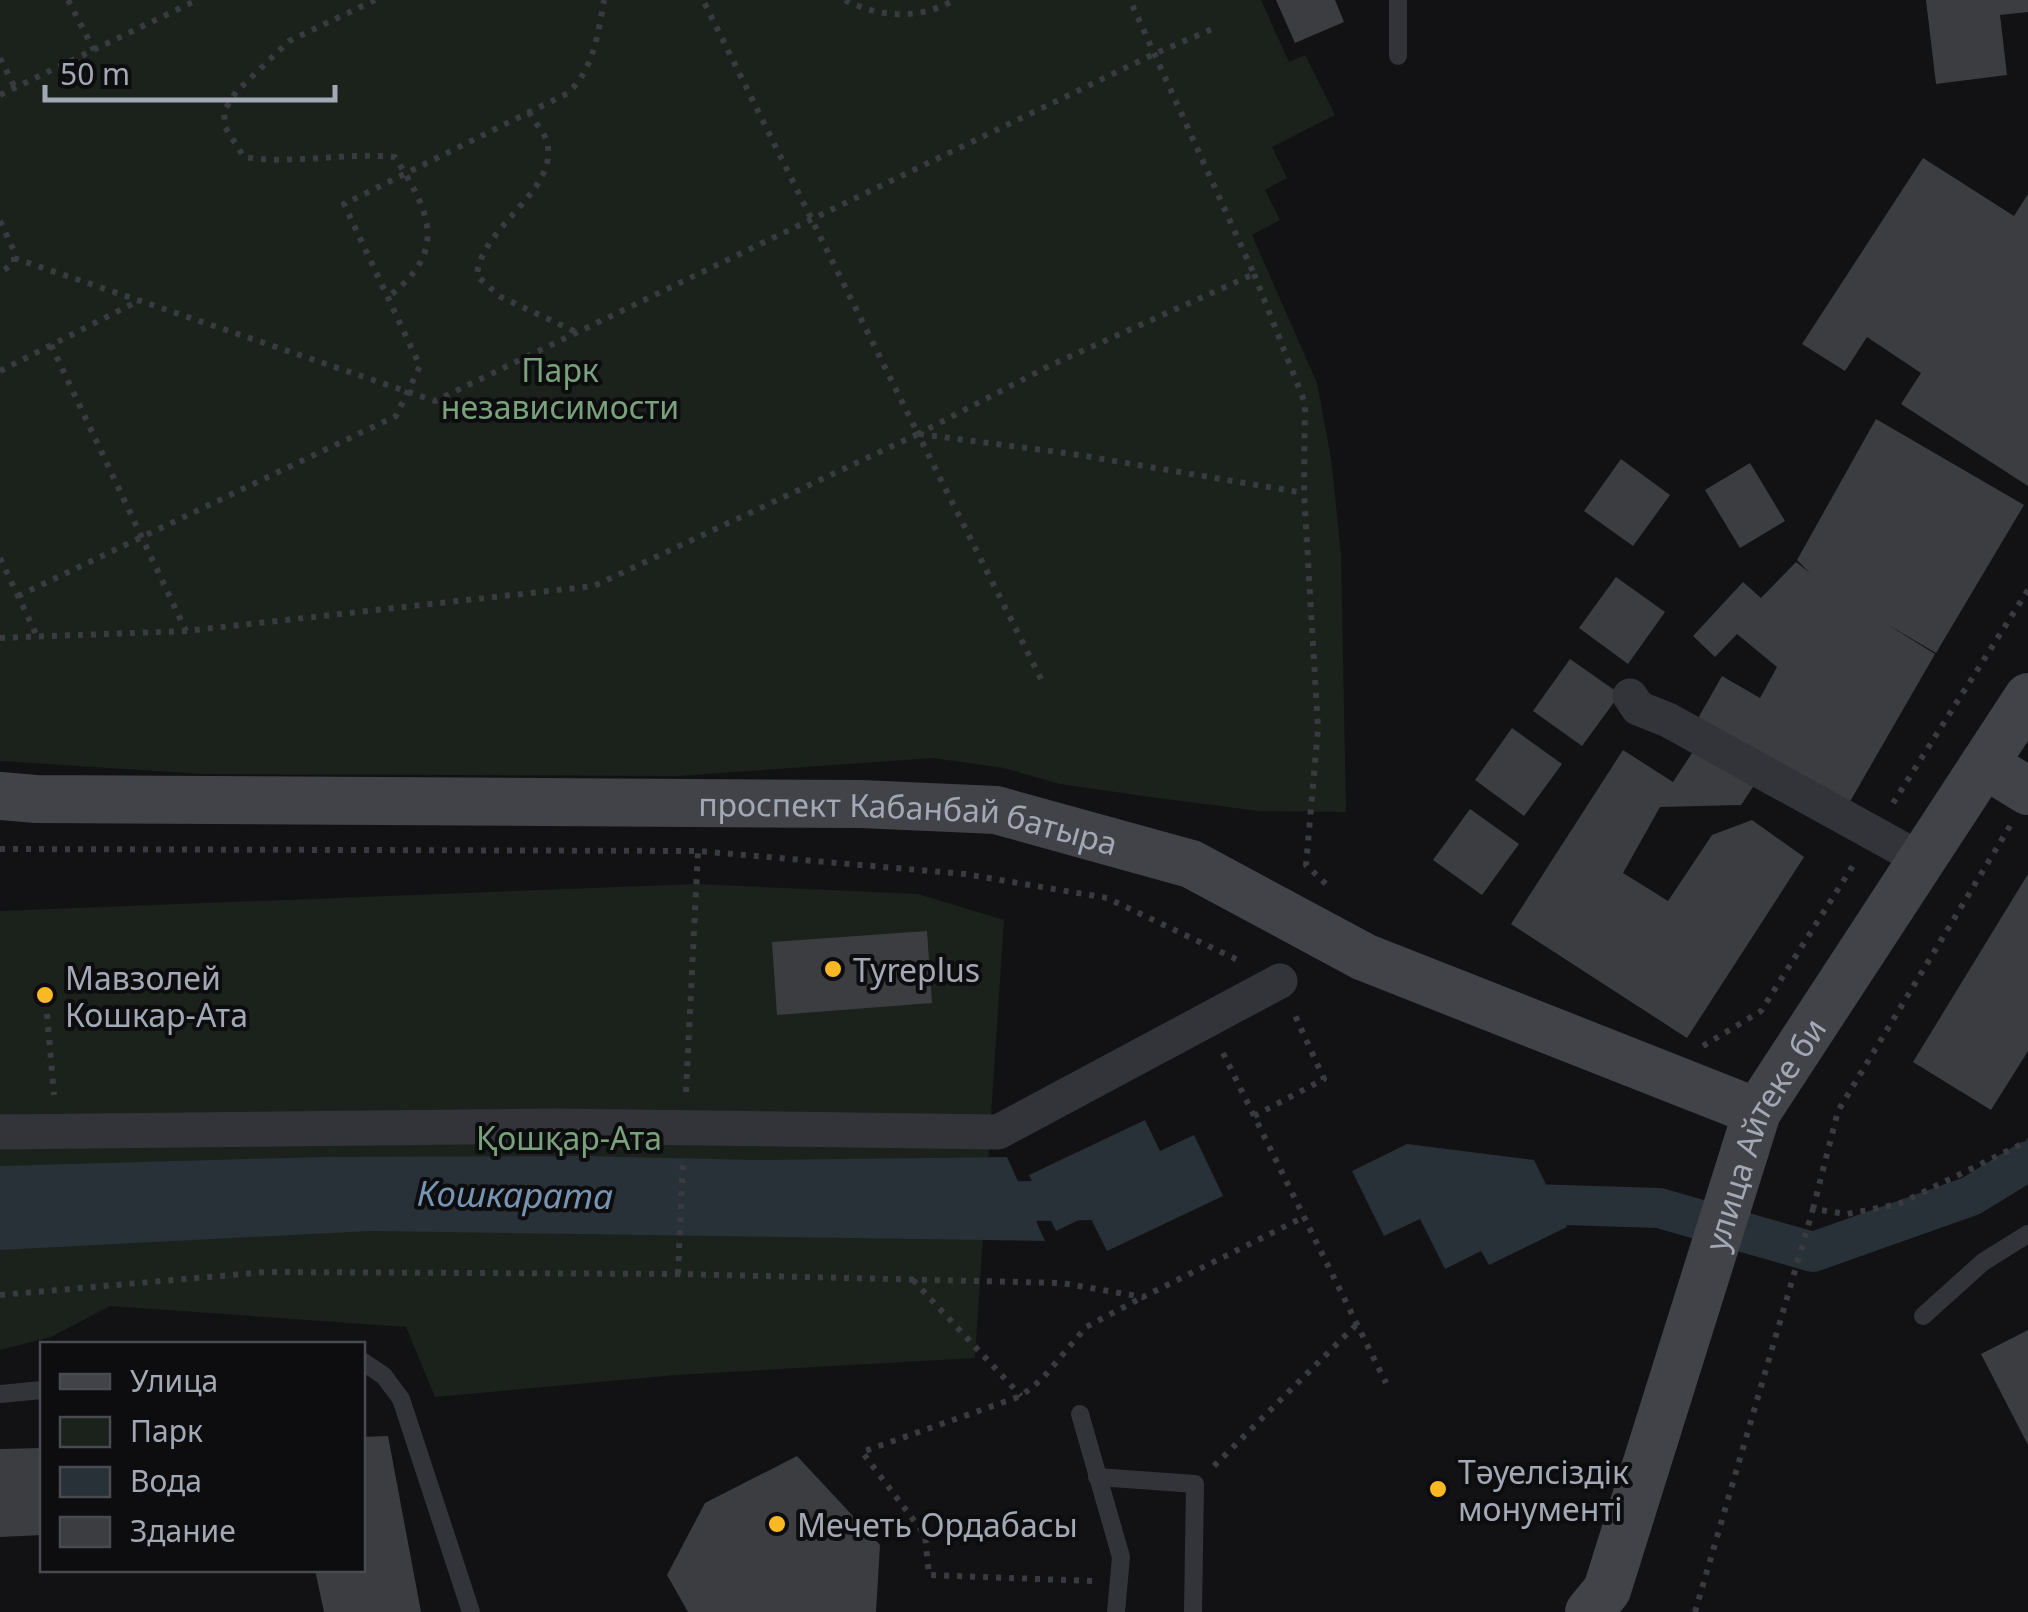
<svg xmlns="http://www.w3.org/2000/svg" width="2028" height="1612" viewBox="0 0 2028 1612" font-family="'Noto Sans',sans-serif">
<style>
.green{fill:#1a221b}
.water{fill:#283038}
.lines{fill:none;stroke-linecap:round;stroke-linejoin:round}
.canal{stroke:#283038;stroke-width:40}
.building{fill:#3c3d41}
.path{stroke:#393b40;stroke-width:6;stroke-dasharray:5 8;stroke-linecap:butt}
.lane{stroke:#333439;stroke-width:18}
.street{stroke:#333439;stroke-width:35}
.secondary{stroke:#414349;stroke-width:48}
.poi-dot{fill:#fab824;stroke:#0d0d0f;stroke-width:4}
.labels{text-anchor:middle;dominant-baseline:central;stroke-width:8;stroke-linejoin:round;paint-order:stroke}
.park-label{font-size:32px;fill:#79a17c;stroke:#0d0d0f}
.street-label{font-size:32px;fill:#a3a8b5;stroke:#0d0d0f}
.poi-label{font-size:32px;fill:#a3a8b5;stroke:#0d0d0f;text-anchor:start}
.water-label{font-size:35px;font-style:italic;fill:#7795b2;stroke:#0d0d0f}
</style>
<rect width="100%" height="100%" fill="#121214"/>
<g class="green">
<path d="M 0,0 L 1261,0 L 1289,62 L 1305,55 L 1335,115 L 1272,147 L 1287,178 L 1265,190 L 1280,220 L 1252,235 L 1317,383 L 1331,458 L 1341,553 L 1346,812 L 1259,811 L 1150,797 L 1060,784 L 1004,768 L 933,758 L 678,776 L 203,774 L 0,761 Z"/>
<path d="M 697,884 L 918,894 L 1004,920 L 975,1358 L 676,1375 L 435,1397 L 406,1327 L 110,1306 L 51,1337 L 0,1350 L 0,911 Z"/>
</g>
<g class="water">
<path d="M 1145,1120 L 1160,1151 L 1194,1135 L 1223,1196 L 1107,1251 L 1089,1215 L 1056,1231 L 1029,1175 Z"/>
<path d="M 1407,1144 L 1534,1160 L 1567,1227 L 1489,1265 L 1481,1251 L 1445,1269 L 1420,1219 L 1384,1236 L 1352,1171 Z"/>
<path d="M 583,1156 L 755,1160 L 1007,1157 L 1045,1241 L 370,1231 L 0,1250 L 0,1166 L 321,1157 Z"/>
</g>
<g class="lines">
<g class="canal">
<path d="M 973,1202 L 1095,1200"/>
<path d="M 1504,1203 L 1659,1208 L 1813,1252 L 1971,1196 L 2028,1161"/>
</g>
</g>
<g class="building">
<path d="M 1276,0 L 1335,0 L 1344,22 L 1295,43 Z"/>
<path d="M 1926,0 L 2028,0 L 2028,12 L 2000,15 L 2007,75 L 1936,84 Z"/>
<path d="M 1923,158 L 2014,216 L 2028,194 L 2028,486 L 1901,404 L 1921,373 L 1867,337 L 1845,371 L 1802,344 Z"/>
<path d="M 1876,419 L 2024,505 L 1936,653 L 1885,623 L 1935,654 L 1848,805 L 1697,720 L 1722,676 L 1760,698 L 1777,667 L 1737,634 L 1715,657 L 1693,636 L 1743,582 L 1761,598 L 1796,562 L 1810,573 L 1797,560 Z"/>
<path d="M 1621,459 L 1670,495 L 1633,546 L 1584,511 Z"/>
<path d="M 1750,463 L 1785,521 L 1740,548 L 1705,490 Z"/>
<path d="M 1616,577 L 1665,612 L 1628,664 L 1579,628 Z"/>
<path d="M 1570,659 L 1620,694 L 1582,746 L 1533,711 Z"/>
<path d="M 1512,728 L 1562,764 L 1524,816 L 1475,780 Z"/>
<path d="M 1696,747 L 1755,784 L 1741,805 L 1660,807 L 1623,873 L 1668,901 L 1712,835 L 1752,820 L 1804,857 L 1687,1038 L 1511,924 L 1623,750 L 1673,782 Z"/>
<path d="M 1470,809 L 1519,844 L 1482,895 L 1433,860 Z"/>
<path d="M 2028,874 L 2028,1051 L 1991,1110 L 1913,1062 Z"/>
<path d="M 927,931 L 932,1003 L 777,1015 L 772,942 Z"/>
<path d="M 2028,1330 L 2028,1445 L 1981,1354 Z"/>
<path d="M 388,1436 L 421,1612 L 324,1612 L 315,1570 L 362,1570 L 362,1437 Z"/>
<path d="M 42,1448 L 42,1535 L 0,1537 L 0,1449 Z"/>
<path d="M 797,1456 L 880,1545 L 876,1612 L 688,1612 L 667,1575 L 705,1503 Z"/>
</g>
<g class="lines">
<g class="path">
<path d="M 68,0 L 94,50"/>
<path d="M 375,0 L 289,41 L 236,92 L 224,111 L 225,127 L 244,157 C 294,165 344,152 395,157 C 431,214 448,251 388,297"/>
<path d="M 845,0 C 881,18 919,20 954,0"/>
<path d="M 0,58 L 15,88"/>
<path d="M 0,95 L 197,0"/>
<path d="M 529,112 C 534,121 542,130 546,139 C 563,189 480,226 477,276 L 501,297 L 576,332"/>
<path d="M 0,221 L 14,251 L 14,263 L 0,273"/>
<path d="M 14,258 L 435,401 L 1154,54 L 1217,27"/>
<path d="M 1254,274 L 1305,403 L 1304,493 L 1318,729 L 1306,865 L 1329,887"/>
<path d="M 51,345 L 186,631"/>
<path d="M 0,371 L 138,301"/>
<path d="M 919,434 L 1073,454 L 1304,493"/>
<path d="M 0,558 L 37,636"/>
<path d="M 18,596 L 396,416 L 420,366 L 344,204 L 568,93 C 594,68 598,34 604,0"/>
<path d="M 0,638 L 186,631 L 594,586 L 918,434 L 703,0"/>
<path d="M 1041,679 L 918,434 L 1051,365 L 1254,274 L 1130,0"/>
<path d="M 1893,803 L 2028,590"/>
<path d="M 0,849 L 698,851 L 965,874 L 1107,898 L 1240,961"/>
<path d="M 47,1014 L 54,1095"/>
<path d="M 1703,1046 L 1761,1011 L 1854,864"/>
<path d="M 1223,1053 L 1386,1383"/>
<path d="M 686,1092 L 698,851"/>
<path d="M 1254,1116 L 1324,1079 L 1293,1011"/>
<path d="M 1813,1209 L 1838,1111 L 2010,826"/>
<path d="M 678,1274 L 683,1160"/>
<path d="M 913,1280 L 1021,1396"/>
<path d="M 0,1295 L 266,1272 L 678,1274 L 1062,1283 L 1143,1297 L 1304,1217"/>
<path d="M 1214,1466 L 1357,1324"/>
<path d="M 1092,1581 L 929,1575 L 925,1535 L 862,1452 L 1021,1396 L 1042,1379 L 1086,1327 L 1143,1297"/>
<path d="M 1695,1612 L 1813,1209 L 1847,1214 L 1899,1204 L 2028,1141"/>
</g>
<g class="lane">
<path d="M 1398,56 L 1398,0"/>
<path d="M 1923,1316 L 1983,1262 L 2028,1234"/>
<path d="M 362,1361 L 384,1376 L 401,1399 L 471,1612"/>
<path d="M 0,1394 L 42,1390"/>
<path d="M 1080,1414 L 1121,1557 L 1116,1612"/>
<path d="M 1097,1477 L 1195,1484 L 1193,1612"/>
</g>
<g class="street">
<path d="M 1630,696 L 1638,708 L 1668,720 L 1922,860"/>
<path d="M 0,1132 L 556,1126 L 998,1132 L 1280,981"/>
</g>
<g class="secondary">
<path d="M 1984,764 L 2028,791"/>
<path id="s1" d="M 0,796 L 36,799 L 861,804 L 996,810 L 1191,864 L 1364,957 L 1757,1112"/>
<path id="s2" d="M 1589,1612 L 1607,1590 L 1757,1112 L 2028,697"/>
</g>
</g>
<g class="poi-dot">
<circle cx="833" cy="969" r="10"/>
<circle cx="45" cy="995" r="10"/>
<circle cx="1438" cy="1489" r="10"/>
<circle cx="777" cy="1524" r="10"/>
</g>
<g class="labels">
<g class="park-label">
<text x="560" y="369">Парк<tspan x="560" dy="37">независимости</tspan></text>
<text x="569" y="1137">Қошқар-Ата</text>
</g>
<g class="street-label">
<text stroke="none"><textPath href="#s1" startOffset="910">проспект Кабанбай батыра</textPath></text>
<text stroke="none"><textPath href="#s2" startOffset="512">улица Айтеке би</textPath></text>
</g>
<g class="poi-label">
<text x="853" y="969">Tyreplus</text>
<text x="65" y="977">Мавзолей<tspan x="65" dy="37">Кошкар-Ата</tspan></text>
<text x="1458" y="1471">Тәуелсіздік<tspan x="1458" dy="37">монументі</tspan></text>
<text x="797" y="1524">Мечеть Ордабасы</text>
</g>
<g class="water-label">
<text transform="translate(515 1194) rotate(1)">Кошкарата</text>
</g>
</g>
<rect x="40" y="1342" width="325" height="230" fill="#0d0d0f" stroke="#494b51" stroke-width="2.5"/>
<rect x="60" y="1374" width="50" height="15" fill="#414349" stroke="#494b51" stroke-width="2.5"/>
<text x="130" y="1392" font-size="30" fill="#a3a8b5">Улица</text>
<rect x="60" y="1417" width="50" height="30" fill="#1a221b" stroke="#494b51" stroke-width="2.5"/>
<text x="130" y="1442" font-size="30" fill="#a3a8b5">Парк</text>
<rect x="60" y="1467" width="50" height="30" fill="#283038" stroke="#494b51" stroke-width="2.5"/>
<text x="130" y="1492" font-size="30" fill="#a3a8b5">Вода</text>
<rect x="60" y="1517" width="50" height="30" fill="#3c3d41" stroke="#494b51" stroke-width="2.5"/>
<text x="130" y="1542" font-size="30" fill="#a3a8b5">Здание</text>
<path d="M45 85v15h290v-15" fill="none" stroke="#a3a8b5" stroke-width="5"/>
<text x="60" y="85" font-size="30" fill="#a3a8b5" stroke="#0d0d0f" stroke-width="8" paint-order="stroke">50 m</text>
</svg>
